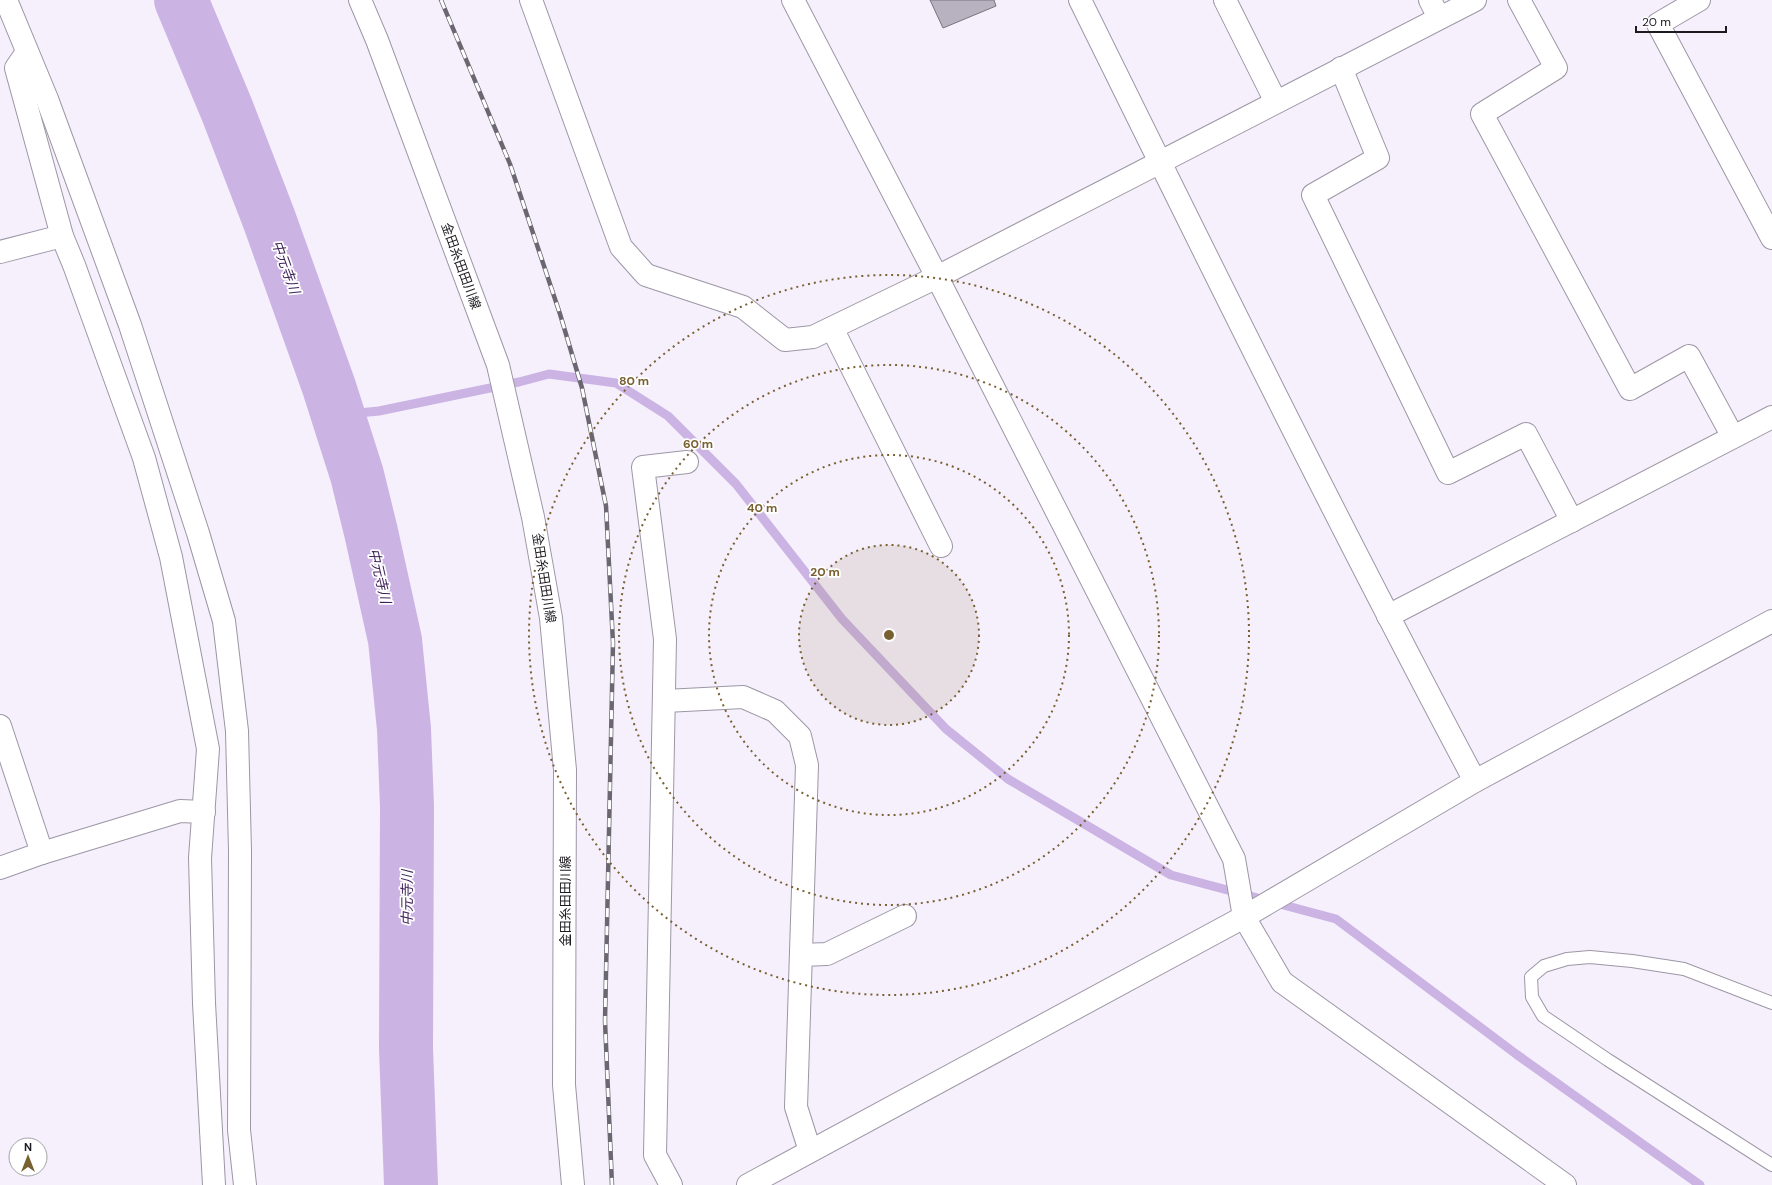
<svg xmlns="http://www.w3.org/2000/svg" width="1772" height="1185" viewBox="0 0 1772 1185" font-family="'DM Sans','Noto Sans JP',sans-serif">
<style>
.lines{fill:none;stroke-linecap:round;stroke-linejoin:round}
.stream{stroke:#cbb4e4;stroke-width:9}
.river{stroke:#cbb4e4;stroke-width:54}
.building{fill:#b8b1c0;stroke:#797380}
.service-casing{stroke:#9d96a5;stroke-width:14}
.minor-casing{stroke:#9d96a5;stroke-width:24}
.tertiary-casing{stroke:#9d96a5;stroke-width:24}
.secondary-casing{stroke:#9d96a5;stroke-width:24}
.service{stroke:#fff;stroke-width:12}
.minor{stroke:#fff;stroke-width:22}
.tertiary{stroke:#fff;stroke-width:22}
.secondary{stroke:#fff;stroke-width:22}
.rail-casing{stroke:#6b6770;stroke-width:4.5}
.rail{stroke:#fff;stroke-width:3;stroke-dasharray:9;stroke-linecap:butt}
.ring{fill:none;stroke:#796031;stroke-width:2;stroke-dasharray:2 4}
.labels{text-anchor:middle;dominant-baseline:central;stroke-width:3.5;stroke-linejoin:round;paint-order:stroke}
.street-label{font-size:13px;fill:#1c191f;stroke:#fff}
.water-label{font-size:14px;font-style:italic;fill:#3e1f58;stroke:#fff}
.centre{fill:#796031;stroke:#fff;stroke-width:2}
.ring-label{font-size:12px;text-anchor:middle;font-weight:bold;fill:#796031;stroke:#fff;stroke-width:3.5;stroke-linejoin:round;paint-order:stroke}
</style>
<rect width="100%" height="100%" fill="#f6f0fd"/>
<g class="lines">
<path class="stream" d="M 338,415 L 379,411 L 519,382 L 549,374 L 616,383 L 668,416 L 736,484 L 842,619 L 946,729 L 1008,779 L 1171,875 L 1336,919 L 1516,1054 L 1700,1185"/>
<path class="river" d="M 181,0 L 227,110 L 269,219 L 329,387 L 357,475 L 371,532 L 395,640 L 404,729 L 407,807 L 406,1048 L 411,1185"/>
</g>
<path class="building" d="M 930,0 L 994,0 L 996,6 L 943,28 Z"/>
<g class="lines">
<defs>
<path id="service" d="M 1772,1003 L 1684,969 L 1632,961 L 1590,957 L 1567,959 L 1544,966 L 1531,977 L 1532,997 L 1543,1016 L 1608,1060 L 1772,1165"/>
<g id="minor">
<path d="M 531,0 L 621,247 L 646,275 L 743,307 L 785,340 L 813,337 L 937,277 L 1475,0"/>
<path d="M 793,0 L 937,277 L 1234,859 L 1244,917 L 1282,982 L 1565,1185"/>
<path d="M 1080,0 C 1209,262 1338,524 1475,781"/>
<path d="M 1225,0 L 1276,102"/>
<path d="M 1430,0 L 1439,18"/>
<path d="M 1519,0 L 1556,68 L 1482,114 L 1630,389 L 1689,356 L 1733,437"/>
<path d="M 1699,0 L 1658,24 L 1772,238"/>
<path d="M 27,52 L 16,68 L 62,236 L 74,265 L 144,458 L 171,557 L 208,749 L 200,858 L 204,1003 L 214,1185"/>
<path d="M 1341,68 L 1378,158 L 1313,195 L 1448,473 L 1526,434 L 1572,521"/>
<path d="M 0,252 L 62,236"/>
<path d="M 832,328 L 941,546"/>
<path d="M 1388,616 L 1772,417"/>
<path d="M 665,701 L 743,697 L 775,711 L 800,736 L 807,765 L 796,1107 L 810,1151"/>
<path d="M 0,726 L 42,853 L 0,868"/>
<path d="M 42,853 L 180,811 L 204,812"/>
<path d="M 801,955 L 827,954 L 905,916"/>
<path d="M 671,1185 L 655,1155 L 665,639 L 643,467 L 687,462"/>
</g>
<g id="tertiary">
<path d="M 6,0 L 47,99 L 130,325 L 198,533 L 224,621 L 237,731 L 240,851 L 239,1130 L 245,1185"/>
<path d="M 748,1185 L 1244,917 L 1475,781 L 1772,621"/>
</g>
<path id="secondary" d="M 360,0 L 377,40 L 498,365 L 533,517 L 551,618 L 565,770 L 564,1085 L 573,1185"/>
</defs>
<use href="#service" class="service-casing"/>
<use href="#minor" class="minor-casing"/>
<use href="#tertiary" class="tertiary-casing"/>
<use href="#secondary" class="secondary-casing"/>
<use href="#service" class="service"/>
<use href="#minor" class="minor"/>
<use href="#tertiary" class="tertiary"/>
<use href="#secondary" class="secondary"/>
<defs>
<path id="rail" d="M 441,0 L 510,164 L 560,314 L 582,388 L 606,506 L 613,643 L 605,1021 L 612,1185"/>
</defs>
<use href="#rail" class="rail-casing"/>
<use href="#rail" class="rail"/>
</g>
<circle cx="889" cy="635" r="90" fill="#796031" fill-opacity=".12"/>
<g class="ring">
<circle cx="889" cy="635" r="90"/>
<circle cx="889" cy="635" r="180"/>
<circle cx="889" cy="635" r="270"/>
<circle cx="889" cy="635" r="360"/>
</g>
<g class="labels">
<g class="street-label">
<text transform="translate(461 266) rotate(70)">金田糸田田川線</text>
<text transform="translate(544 578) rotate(81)">金田糸田田川線</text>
<text transform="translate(565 901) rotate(-90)">金田糸田田川線</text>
</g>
<g class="water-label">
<text transform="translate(286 267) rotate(70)">中元寺川</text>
<text transform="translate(380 576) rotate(77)">中元寺川</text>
<text transform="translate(407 898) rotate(-90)">中元寺川</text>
</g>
</g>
<circle cx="889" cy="635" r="6" class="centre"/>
<g class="ring-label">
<text x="634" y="385">80 m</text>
<text x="698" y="448">60 m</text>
<text x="762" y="512">40 m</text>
<text x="825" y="576">20 m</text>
</g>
<g transform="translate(28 1157)"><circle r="19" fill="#ffffff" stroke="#a4a3a5"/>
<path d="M0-3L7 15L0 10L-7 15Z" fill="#796031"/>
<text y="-6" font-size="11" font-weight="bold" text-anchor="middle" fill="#1c191f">N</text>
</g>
<path d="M1636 26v6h90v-6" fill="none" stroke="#1c191f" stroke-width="2"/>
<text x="1642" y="26" font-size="12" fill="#1c191f" stroke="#ffffff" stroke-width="3" paint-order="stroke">20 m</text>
</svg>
